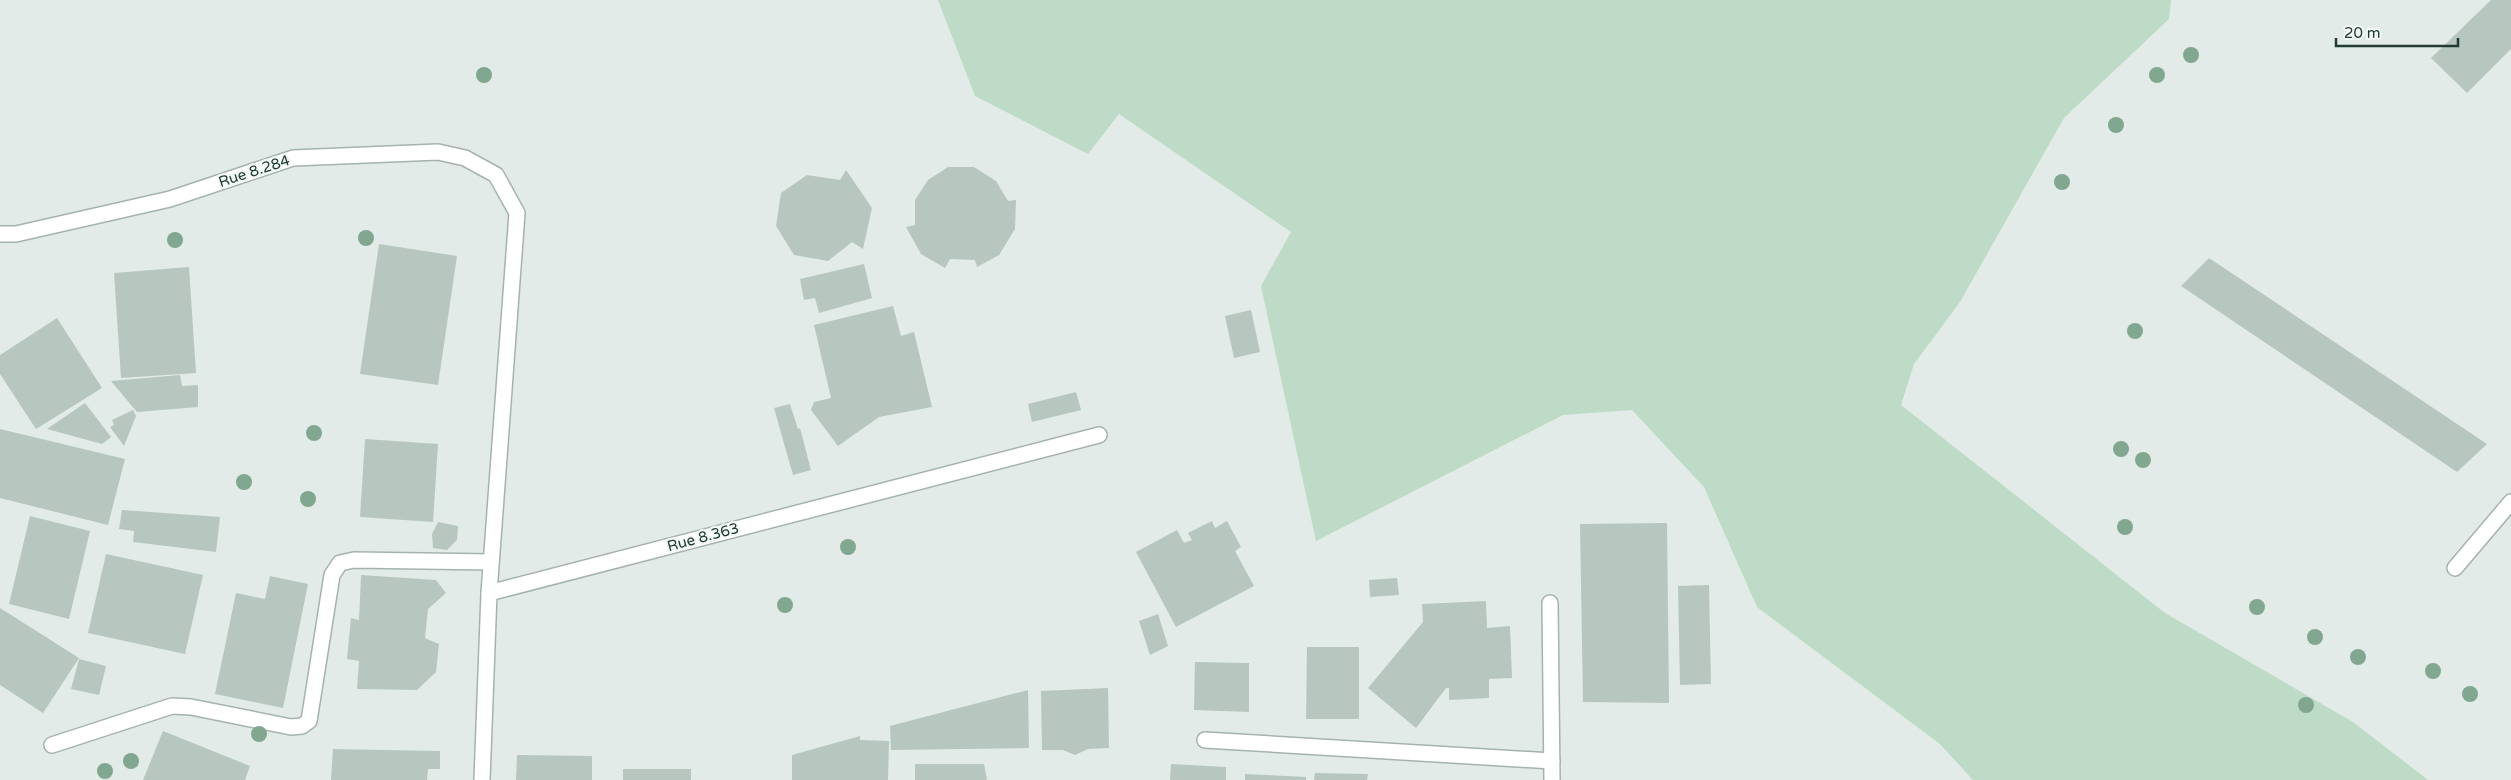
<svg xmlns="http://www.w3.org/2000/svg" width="2511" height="780" viewBox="0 0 2511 780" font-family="'Varela Round',sans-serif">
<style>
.green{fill:#bddbc6}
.building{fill:#b8c6c0}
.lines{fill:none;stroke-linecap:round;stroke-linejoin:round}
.street-casing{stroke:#a5b3ae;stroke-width:18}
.street{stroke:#fff;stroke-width:15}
.tree{fill:#81a791}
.labels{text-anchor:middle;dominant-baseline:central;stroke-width:4.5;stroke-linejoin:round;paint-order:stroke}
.street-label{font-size:15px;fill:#233b35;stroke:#f2f8f5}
</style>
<rect width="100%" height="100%" fill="#e2ebe7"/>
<path class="green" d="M 938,0 L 2171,0 L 2169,19 L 2064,118 L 1960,302 L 1914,364 L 1901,405 L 2165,613 L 2353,722 L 2428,780 L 1973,780 L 1940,744 L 1757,607 L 1704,487 L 1632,410 L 1563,415 L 1316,541 L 1261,286 L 1291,232 L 1119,114 L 1088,154 L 975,96 Z"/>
<g class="building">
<path d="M 2491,0 L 2511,0 L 2511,49 L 2467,93 L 2431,58 Z"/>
<path d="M 948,167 L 974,167 L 996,181 L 1008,201 L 1016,200 L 1015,229 L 999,255 L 977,267 L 975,260 L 950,259 L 945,268 L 921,254 L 906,227 L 915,225 L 915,200 L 928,180 Z"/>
<path d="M 846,170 L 872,208 L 863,249 L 852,242 L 828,261 L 794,255 L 776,226 L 781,193 L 807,175 L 840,180 Z"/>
<path d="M 379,244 L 457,256 L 438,385 L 360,374 Z"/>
<path d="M 2209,258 L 2487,444 L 2457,472 L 2181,286 Z"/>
<path d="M 864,264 L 872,298 L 819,313 L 815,298 L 804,300 L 800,279 Z"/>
<path d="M 189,267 L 196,373 L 121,378 L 114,273 Z"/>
<path d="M 893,306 L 901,336 L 914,332 L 932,407 L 879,417 L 838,446 L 811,410 L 814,402 L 831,398 L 814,325 Z"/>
<path d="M 1251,310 L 1260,352 L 1234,358 L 1225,316 Z"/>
<path d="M 57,318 L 102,388 L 36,429 L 0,374 L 0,355 Z"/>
<path d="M 180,375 L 182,386 L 198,385 L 198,407 L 137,412 L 111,381 Z"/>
<path d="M 1076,392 L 1081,410 L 1032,422 L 1028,404 Z"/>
<path d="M 85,403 L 111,437 L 102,444 L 47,429 Z"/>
<path d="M 790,404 L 798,429 L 800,428 L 811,470 L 793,475 L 774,408 Z"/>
<path d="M 133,410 L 136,416 L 124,446 L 110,427 L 114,425 L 112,420 Z"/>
<path d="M 0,429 L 125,459 L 108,525 L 0,498 Z"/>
<path d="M 365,439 L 438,444 L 433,522 L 360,517 Z"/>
<path d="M 122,510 L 220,517 L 216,552 L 133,542 L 134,531 L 119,529 Z"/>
<path d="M 30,516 L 90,531 L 69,619 L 9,604 Z"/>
<path d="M 1212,521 L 1215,528 L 1227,521 L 1241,547 L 1235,551 L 1254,586 L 1176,627 L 1136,552 L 1177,530 L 1184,543 L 1192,540 L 1188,533 Z"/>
<path d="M 438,522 L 458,526 L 457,540 L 447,550 L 433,548 L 432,534 Z"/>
<path d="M 1667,523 L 1669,703 L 1583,702 L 1580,524 Z"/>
<path d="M 106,554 L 203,575 L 185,654 L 88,633 Z"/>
<path d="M 361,575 L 436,580 L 446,593 L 428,609 L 425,638 L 439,644 L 436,672 L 417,690 L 357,689 L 359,661 L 347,659 L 351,618 L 359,620 Z"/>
<path d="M 270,576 L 308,584 L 283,708 L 215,694 L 236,593 L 265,599 Z"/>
<path d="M 1397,578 L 1399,595 L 1370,597 L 1369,580 Z"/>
<path d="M 1709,585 L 1711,684 L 1680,685 L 1678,586 Z"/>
<path d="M 1486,601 L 1487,628 L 1510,626 L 1512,678 L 1489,679 L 1489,698 L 1449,700 L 1449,688 L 1446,688 L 1416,728 L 1368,688 L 1423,622 L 1422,604 Z"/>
<path d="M 0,608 L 79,658 L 43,713 L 0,685 Z"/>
<path d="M 1158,614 L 1168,646 L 1150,655 L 1139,621 Z"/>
<path d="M 1307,647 L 1359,647 L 1359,719 L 1306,719 Z"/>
<path d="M 79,659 L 106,666 L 99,695 L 71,689 Z"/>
<path d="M 1195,662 L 1249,663 L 1249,712 L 1194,710 Z"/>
<path d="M 1108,688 L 1109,748 L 1088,749 L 1075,755 L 1063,750 L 1042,750 L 1041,691 Z"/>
<path d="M 1028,690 L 1029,748 L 891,750 L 890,726 Z"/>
<path d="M 163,731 L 250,766 L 245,780 L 143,780 Z"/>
<path d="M 860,736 L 860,740 L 889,741 L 888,780 L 792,780 L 792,755 Z"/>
<path d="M 333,749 L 440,751 L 440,769 L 428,769 L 427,780 L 331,780 Z"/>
<path d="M 517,755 L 592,756 L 592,780 L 516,780 Z"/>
<path d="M 915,764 L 984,764 L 987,780 L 915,780 Z"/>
<path d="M 1171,764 L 1226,767 L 1226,780 L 1170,780 Z"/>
<rect x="623" y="769" width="68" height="11"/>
<path d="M 1315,773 L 1368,774 L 1367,780 L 1314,780 Z"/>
<path d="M 1245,774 L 1306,777 L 1306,780 L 1245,780 Z"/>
</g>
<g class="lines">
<defs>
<g id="street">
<path d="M 0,234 L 16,234 L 170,199 L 293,158 L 438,152 L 465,158 L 496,175 L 517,213 L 489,593"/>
<path d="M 2455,568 L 2511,502"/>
<path d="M 1550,603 L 1552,780"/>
<path d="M 1205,740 L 1552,761"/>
<path d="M 52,745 L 172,706 L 191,707 L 291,727 L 302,726 L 309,721 L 332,575 L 340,563 L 354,560 L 491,562"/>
<path d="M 482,780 L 489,593 L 1099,435"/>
</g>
</defs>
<use href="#street" class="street-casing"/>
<use href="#street" class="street"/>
</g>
<g class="tree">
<circle cx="2191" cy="55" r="8"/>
<circle cx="484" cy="75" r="8"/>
<circle cx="2157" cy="75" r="8"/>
<circle cx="2116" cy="125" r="8"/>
<circle cx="2062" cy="182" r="8"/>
<circle cx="366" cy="238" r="8"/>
<circle cx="175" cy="240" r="8"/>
<circle cx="2135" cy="331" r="8"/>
<circle cx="314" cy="433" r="8"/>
<circle cx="2121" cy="449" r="8"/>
<circle cx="2143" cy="460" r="8"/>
<circle cx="244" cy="482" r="8"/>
<circle cx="308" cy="499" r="8"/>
<circle cx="2125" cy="527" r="8"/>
<circle cx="848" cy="547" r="8"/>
<circle cx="785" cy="605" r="8"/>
<circle cx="2257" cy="607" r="8"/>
<circle cx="2315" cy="637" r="8"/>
<circle cx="2358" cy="657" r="8"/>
<circle cx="2433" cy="671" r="8"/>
<circle cx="2470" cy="694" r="8"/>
<circle cx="2306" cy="705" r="8"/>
<circle cx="259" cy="734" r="8"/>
<circle cx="131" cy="761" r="8"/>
<circle cx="105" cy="771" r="8"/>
</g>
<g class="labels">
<g class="street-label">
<text transform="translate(254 171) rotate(-18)">Rue 8.284</text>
<text transform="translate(703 537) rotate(-15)">Rue 8.363</text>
</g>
</g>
<path d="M2336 38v8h122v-8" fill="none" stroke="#233b35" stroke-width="2.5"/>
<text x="2344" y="38" font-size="15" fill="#233b35" stroke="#f2f8f5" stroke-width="4" paint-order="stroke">20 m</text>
</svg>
